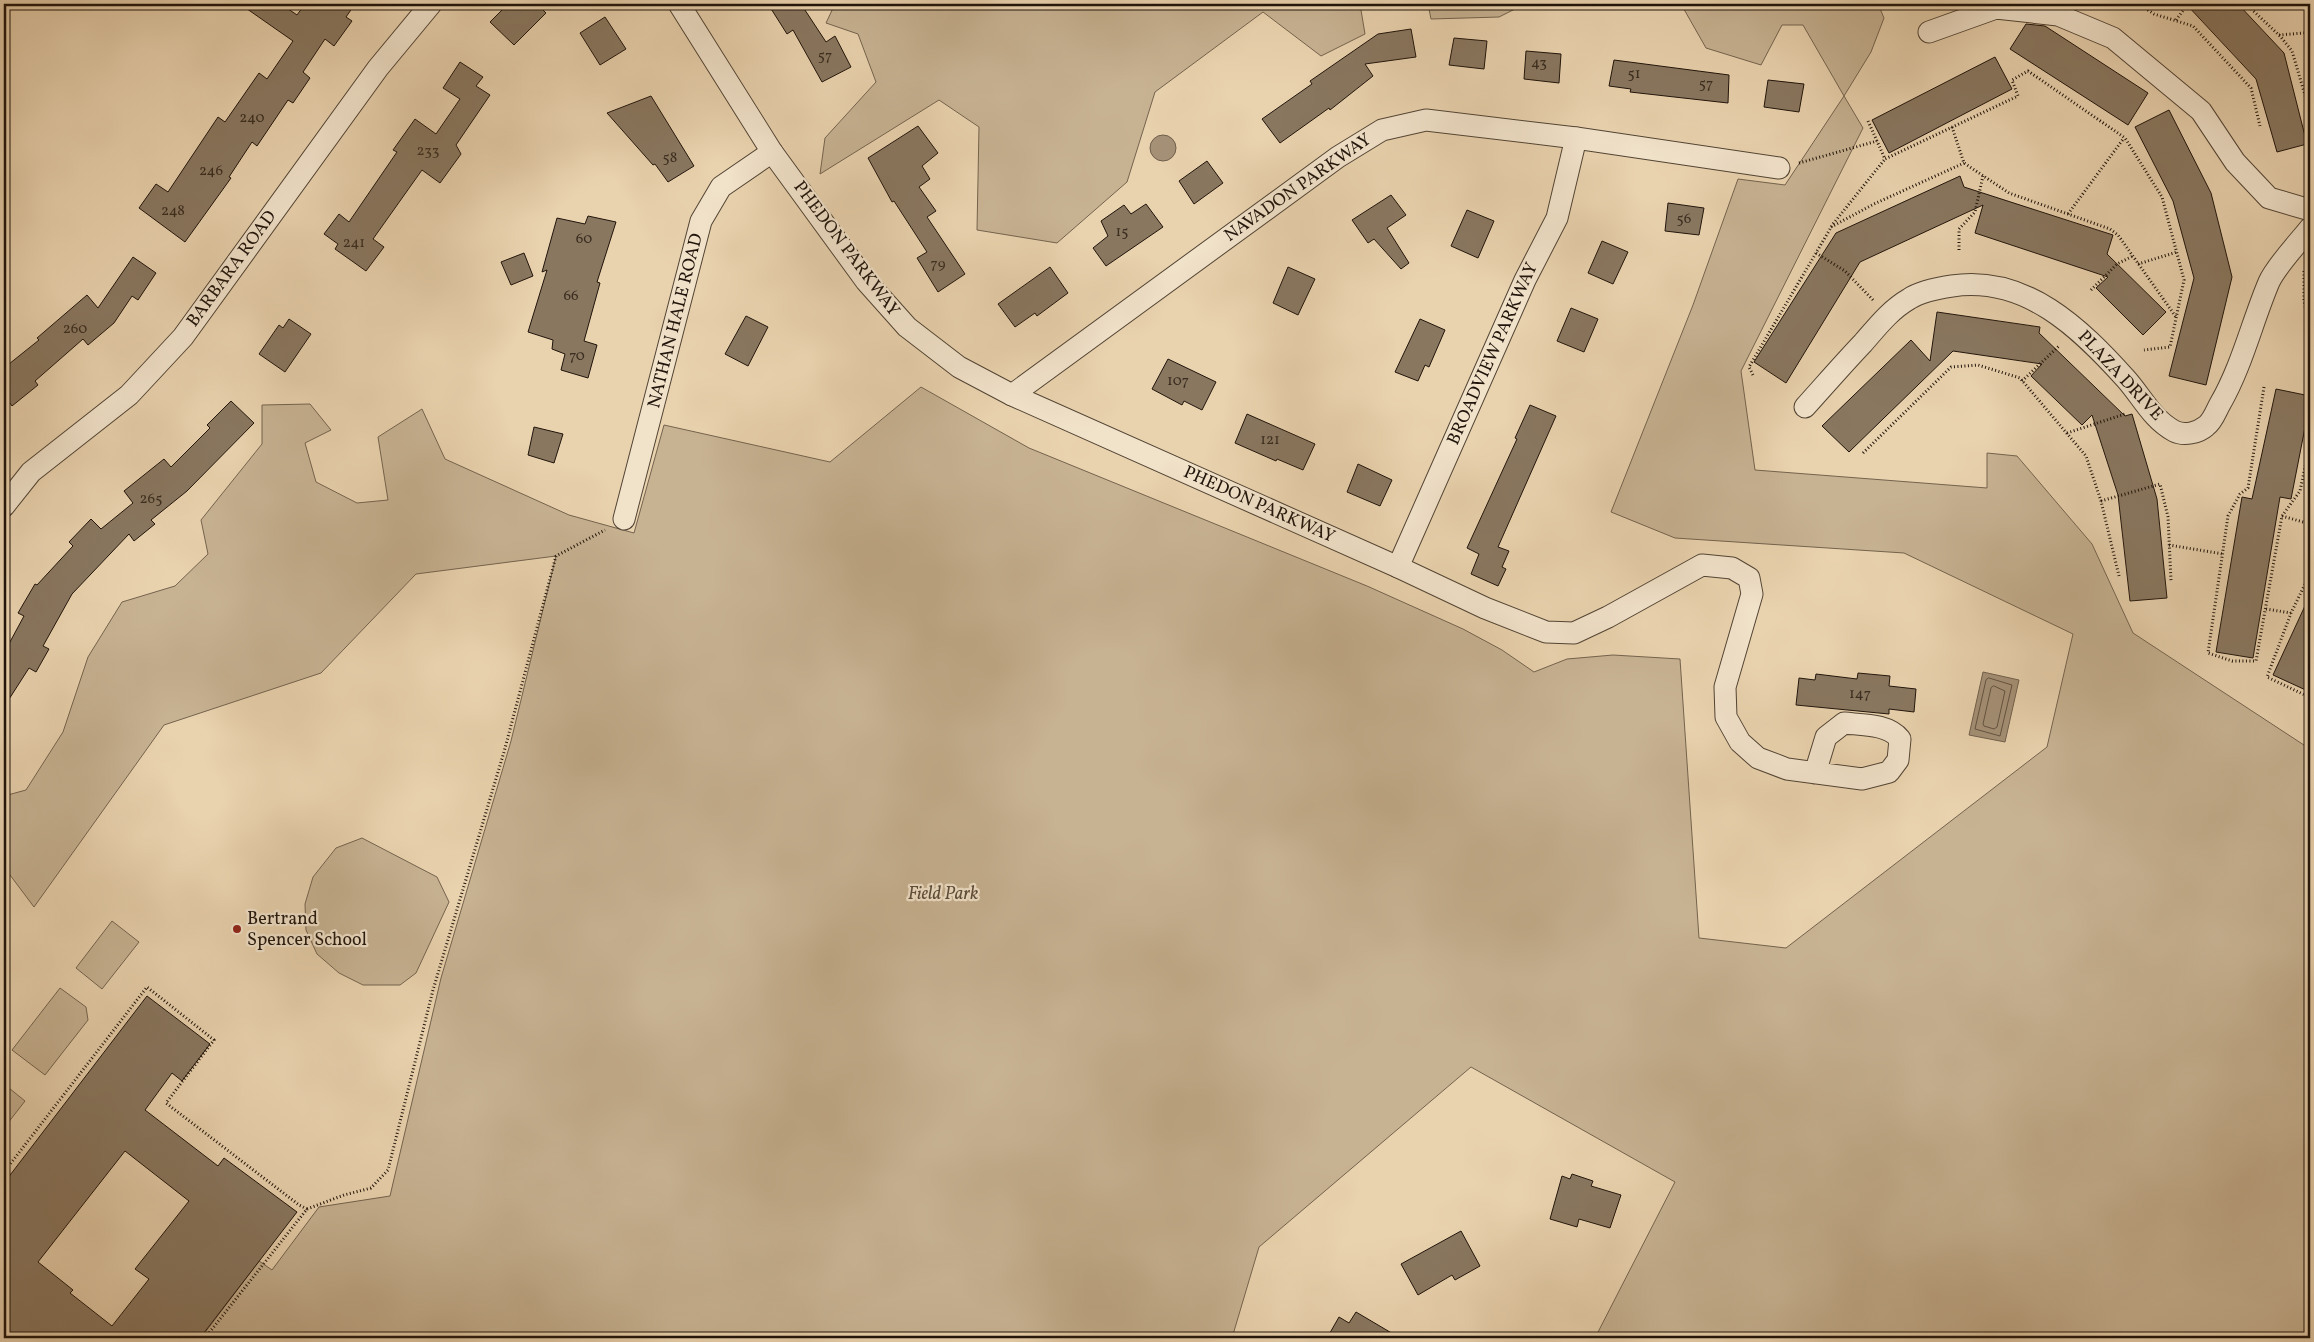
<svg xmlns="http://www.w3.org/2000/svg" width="2314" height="1342" viewBox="0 0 2314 1342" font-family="Vollkorn,serif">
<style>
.green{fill:#c7b292;stroke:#74634e}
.water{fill:#a59177;stroke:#705f4c}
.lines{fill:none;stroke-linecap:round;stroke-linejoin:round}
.shore{stroke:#625241;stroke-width:1}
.building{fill:#897760;stroke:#20140b;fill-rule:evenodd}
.street-casing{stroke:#524434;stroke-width:23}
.path{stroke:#20140b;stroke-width:3;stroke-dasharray:1 2.5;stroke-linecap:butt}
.street{stroke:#f1e2ca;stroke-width:21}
.poi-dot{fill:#8f2418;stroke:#f1e2ca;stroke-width:2}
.labels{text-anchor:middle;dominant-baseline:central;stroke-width:4.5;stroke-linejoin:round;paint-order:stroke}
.number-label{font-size:15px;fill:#3a2d20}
.street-label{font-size:18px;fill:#20140b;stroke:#f1e2ca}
.park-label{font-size:18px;font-style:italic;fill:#5a4b3a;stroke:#f1e2ca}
.poi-label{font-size:18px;fill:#20140b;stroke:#f1e2ca;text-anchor:start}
</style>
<rect width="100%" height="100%" fill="#e9d2ae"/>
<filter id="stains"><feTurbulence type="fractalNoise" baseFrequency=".004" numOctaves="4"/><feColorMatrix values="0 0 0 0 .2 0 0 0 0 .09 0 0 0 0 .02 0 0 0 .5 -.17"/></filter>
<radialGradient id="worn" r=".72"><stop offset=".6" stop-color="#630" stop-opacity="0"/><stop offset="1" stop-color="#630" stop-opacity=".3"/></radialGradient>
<g class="green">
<path d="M 835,4 L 1360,4 L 1365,34 L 1321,56 L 1263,12 L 1155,92 L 1127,182 L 1057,243 L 977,230 L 979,127 L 939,100 L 820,174 L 825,138 L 876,82 L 858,34 L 826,23 Z"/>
<path d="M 1428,4 L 1525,4 L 1499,17 L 1431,19 Z"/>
<path d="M 1681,4 L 1878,4 L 1884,18 L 1871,52 L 1844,96 L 1863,128 L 1741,371 L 1755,470 L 1987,488 L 1987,453 L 2017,456 L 2092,544 L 2133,633 L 2310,749 L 2310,1338 L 1598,1338 L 1596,1336 L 1675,1182 L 1471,1067 L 1259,1247 L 1232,1338 L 201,1338 L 259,1261 L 272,1270 L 319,1207 L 390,1196 L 441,978 L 511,741 L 556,556 L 416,574 L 321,673 L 164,725 L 34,907 L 4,867 L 4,796 L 26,790 L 63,732 L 88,657 L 122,602 L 175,586 L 208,554 L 201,520 L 262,444 L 262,405 L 310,404 L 331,430 L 305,443 L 316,482 L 357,503 L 388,500 L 378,437 L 422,409 L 445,459 L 569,515 L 634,533 L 664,425 L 830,462 L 921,387 L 1029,448 L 1367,586 L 1463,629 L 1502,650 L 1534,672 L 1567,659 L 1613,655 L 1680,659 L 1699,938 L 1786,948 L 2047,747 L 2073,634 L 1904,553 L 1675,538 L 1611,512 L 1693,305 L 1738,179 L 1785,185 L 1844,96 L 1803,25 L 1782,25 L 1761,65 L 1706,48 Z"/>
<path d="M 362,838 L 437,877 L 449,902 L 416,973 L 400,985 L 363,985 L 339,973 L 317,954 L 306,930 L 305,904 L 313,877 L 336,848 Z"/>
<path d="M 112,921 L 139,942 L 102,989 L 76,968 Z"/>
<path d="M 60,988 L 86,1007 L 88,1020 L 45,1075 L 12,1050 Z"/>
<path d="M 4,1084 L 25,1101 L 4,1128 Z"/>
</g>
<g class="water">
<circle cx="1163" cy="148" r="13"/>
<path d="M 1983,672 L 2019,680 L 2005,742 L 1969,735 Z"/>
</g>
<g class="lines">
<g class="shore">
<path d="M 1989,678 L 2012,685 L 2000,736 L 1975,729 L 1986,680 Z"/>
<path d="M 1994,686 L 2005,691 L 1997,727 L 1994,729 L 1984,726 L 1983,724 L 1991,688 Z"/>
</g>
</g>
<g class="building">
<path d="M 240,4 L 281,4 L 297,15 L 305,4 L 355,4 L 346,17 L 352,21 L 334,46 L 325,39 L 303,72 L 310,78 L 293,103 L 288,100 L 257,146 L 252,142 L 229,177 L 231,178 L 185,242 L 139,208 L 156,184 L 168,192 L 218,117 L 225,122 L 259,73 L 267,79 L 293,41 Z"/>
<path d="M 508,4 L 537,4 L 546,13 L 514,45 L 490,22 Z"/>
<path d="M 768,4 L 801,4 L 826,42 L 835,36 L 851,67 L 822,82 L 793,30 L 787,34 Z"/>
<path d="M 2186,4 L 2238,4 L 2284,53 L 2307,144 L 2277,152 L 2256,79 Z"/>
<path d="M 605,17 L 626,49 L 600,65 L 580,33 Z"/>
<path d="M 2026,24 L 2045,26 L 2148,93 L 2128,125 L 2010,49 Z"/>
<path d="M 1411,29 L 1416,57 L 1365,64 L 1373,76 L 1330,110 L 1329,108 L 1280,143 L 1262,119 L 1312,84 L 1310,81 L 1378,34 Z"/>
<path d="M 1454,38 L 1487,41 L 1484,69 L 1449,65 Z"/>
<path d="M 1526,51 L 1561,54 L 1559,83 L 1524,79 Z"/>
<path d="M 1995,57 L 2012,89 L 1889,153 L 1872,120 Z"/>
<path d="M 1614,60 L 1729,75 L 1728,103 L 1630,92 L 1631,89 L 1609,86 Z"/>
<path d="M 460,62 L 483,77 L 476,86 L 490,95 L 456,145 L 461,154 L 440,183 L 422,170 L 373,239 L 384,247 L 366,271 L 335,249 L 338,244 L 324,234 L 339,214 L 349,222 L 397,152 L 393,150 L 415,119 L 436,134 L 460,99 L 443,88 Z"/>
<path d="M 1768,80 L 1804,84 L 1799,112 L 1764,107 Z"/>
<path d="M 651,96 L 694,166 L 668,182 L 655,164 L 653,165 L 607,113 Z"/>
<path d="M 2169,110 L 2211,193 L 2232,277 L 2206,385 L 2169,376 L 2194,278 L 2173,201 L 2135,127 Z"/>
<path d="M 918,126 L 938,153 L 922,166 L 930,179 L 919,187 L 936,211 L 927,217 L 965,274 L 938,292 L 917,258 L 927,252 L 894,201 L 892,202 L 868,158 Z"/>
<path d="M 1207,161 L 1223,183 L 1194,204 L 1179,181 Z"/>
<path d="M 1960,176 L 1964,187 L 2113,235 L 2107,254 L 2166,312 L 2143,335 L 2096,288 L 2108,277 L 1975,233 L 1983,205 L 1860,262 L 1786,383 L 1754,362 L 1836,233 Z"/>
<path d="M 1391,195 L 1406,215 L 1387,228 L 1409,263 L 1401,269 L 1374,239 L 1368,243 L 1352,220 Z"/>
<path d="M 1668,203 L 1704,208 L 1699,235 L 1665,231 Z"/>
<path d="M 1146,204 L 1163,227 L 1106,266 L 1093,248 L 1108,236 L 1101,221 L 1124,205 L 1131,214 Z"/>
<path d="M 1467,210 L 1494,221 L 1478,258 L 1451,246 Z"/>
<path d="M 588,216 L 616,222 L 597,282 L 600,283 L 584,341 L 597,345 L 588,378 L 561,370 L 565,354 L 552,349 L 553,340 L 528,332 L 547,270 L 542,272 L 557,218 L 585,224 Z"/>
<path d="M 1602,241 L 1628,252 L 1613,284 L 1588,273 Z"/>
<path d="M 524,253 L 533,276 L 511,285 L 501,262 Z"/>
<path d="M 133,257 L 156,273 L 138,300 L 132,296 L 114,323 L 88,345 L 83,339 L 35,381 L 38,385 L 12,406 L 4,395 L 4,368 L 39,340 L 37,338 L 87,295 L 98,308 Z"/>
<path d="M 1050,267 L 1068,293 L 1037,316 L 1035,313 L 1015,327 L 998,304 Z"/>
<path d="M 1288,267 L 1315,279 L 1298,315 L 1273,303 Z"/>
<path d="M 1571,308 L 1598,319 L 1584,352 L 1557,341 Z"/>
<path d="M 1937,312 L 2040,327 L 2039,333 L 2125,416 L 2132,414 L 2157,499 L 2167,598 L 2130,601 L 2118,495 L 2092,415 L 2082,425 L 2031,376 L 2042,364 L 1953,351 L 1849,452 L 1822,426 L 1911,340 L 1930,361 Z"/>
<path d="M 746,316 L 768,327 L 748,366 L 725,354 Z"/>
<path d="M 289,319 L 311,334 L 285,372 L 259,354 L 279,325 L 283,328 Z"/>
<path d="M 1420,319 L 1445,330 L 1429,367 L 1425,365 L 1418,381 L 1395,372 Z"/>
<path d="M 1168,359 L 1216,382 L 1202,410 L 1184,401 L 1182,405 L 1152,389 Z"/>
<path d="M 2276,389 L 2310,396 L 2310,402 L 2291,499 L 2280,497 L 2253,658 L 2216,652 L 2242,497 L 2252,499 Z"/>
<path d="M 231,401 L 254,423 L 187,491 L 151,520 L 155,524 L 134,541 L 129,534 L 72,594 L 43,646 L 49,649 L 36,672 L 29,668 L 4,707 L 4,653 L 24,616 L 18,613 L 35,584 L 37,585 L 73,546 L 69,542 L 91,519 L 101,529 L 133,503 L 124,491 L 164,459 L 171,467 L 210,428 L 207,425 Z"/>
<path d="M 1530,405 L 1556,416 L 1498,547 L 1509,551 L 1502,567 L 1506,569 L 1498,586 L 1471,574 L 1479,554 L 1467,548 L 1517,439 L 1515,438 Z"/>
<path d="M 1247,414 L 1315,444 L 1303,470 L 1277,459 L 1276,461 L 1235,443 Z"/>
<path d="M 534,427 L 563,434 L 554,463 L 528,455 Z"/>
<path d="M 1358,464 L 1392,480 L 1380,506 L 1347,492 Z"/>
<path d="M 2310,595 L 2310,692 L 2273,675 Z"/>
<path d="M 1858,673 L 1890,676 L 1889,686 L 1916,689 L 1914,712 L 1889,709 L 1889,714 L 1796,705 L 1799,678 L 1815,680 L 1816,674 L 1857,679 Z"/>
<path d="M 147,996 L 210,1044 L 182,1081 L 172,1073 L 145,1110 L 218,1166 L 224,1158 L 297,1212 L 200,1338 L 4,1338 L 4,1183 ZM 125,1151 L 189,1201 L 135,1269 L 149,1279 L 112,1326 L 70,1293 L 73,1290 L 38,1262 Z"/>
<path d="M 1572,1174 L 1593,1181 L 1591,1186 L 1621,1195 L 1610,1228 L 1579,1219 L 1577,1227 L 1550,1219 L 1562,1176 L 1570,1179 Z"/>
<path d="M 1461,1231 L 1480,1266 L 1455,1280 L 1452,1275 L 1418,1295 L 1401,1264 Z"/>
<path d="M 1356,1312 L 1400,1338 L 1327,1338 L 1339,1317 L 1349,1323 Z"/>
</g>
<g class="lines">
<defs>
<g id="street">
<path d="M 679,4 L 772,152 L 866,281 L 907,327 L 959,367 L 1012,395 L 1398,567 L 1485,608 L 1546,632 L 1574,633 L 1608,617 L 1702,565 L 1732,568 L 1749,578 L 1752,594 L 1725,687 L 1726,717 L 1740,742 L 1758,758 L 1787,769 L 1862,779 L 1889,772 L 1898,760 L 1900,739 C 1888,724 1863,725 1844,723 L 1826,737 L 1815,773"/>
<path d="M 1929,32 L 1996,8 L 2058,15 L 2113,38 L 2201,111 L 2235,162 L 2269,198 L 2310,210"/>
<path d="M 1012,395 L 1338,157 L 1382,130 L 1426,120 L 1576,138 L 1779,168"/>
<path d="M 1805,407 C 1824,386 1843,364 1863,343 C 1877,327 1890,310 1909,299 C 1921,291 1938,288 1952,286 C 2026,275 2080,328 2126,379 C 2142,397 2152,419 2174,431 C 2184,436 2198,433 2206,426 C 2213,421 2216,411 2220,404 C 2242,366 2252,322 2269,282 C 2276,266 2299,242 2310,228"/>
<path d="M 4,506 L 31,472 L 129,395 L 183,337 L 378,68 L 431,4"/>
<path d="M 624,519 L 701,221 L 721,187 L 772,152"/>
<path d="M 1398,567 L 1525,280 L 1557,218 L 1576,138"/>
</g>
</defs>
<use href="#street" class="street-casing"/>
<g class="path">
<path d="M 2139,4 L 2154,14 L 2193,26 L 2251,88 L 2260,126"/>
<path d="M 2246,4 L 2280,36 L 2292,51 L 2310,112"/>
<path d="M 2176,20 L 2188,4"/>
<path d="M 2279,35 L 2304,33"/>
<path d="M 1868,121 L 1885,159 L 2018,96 L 2012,80 L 2028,71 L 2125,138 L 2162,197 L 2184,280 L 2170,347 L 2144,350"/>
<path d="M 1952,127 L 1964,163 L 2009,193 L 2110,229 L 2118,235 L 2176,317"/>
<path d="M 1799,163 L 1877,141"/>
<path d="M 2068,214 L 2124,138"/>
<path d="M 1831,227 L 1874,204 L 1964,163"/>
<path d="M 1959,250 L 1959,229 L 1975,212 L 1983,176"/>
<path d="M 1816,253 L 1845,271 L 1873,300"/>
<path d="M 2138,264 L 2177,252"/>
<path d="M 2304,271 L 2304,301 L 2310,327"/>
<path d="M 2091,290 L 2117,264 L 2133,256"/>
<path d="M 1753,375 L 1749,367 L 1833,224 L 1885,159"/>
<path d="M 2022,381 L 2060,345"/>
<path d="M 2264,387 L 2248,488 L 2240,494 L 2228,516 L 2208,653 L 2232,661 L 2256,661 L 2282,516 L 2300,491 L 2310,443"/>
<path d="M 2067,433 L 2125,414"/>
<path d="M 1863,453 L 1951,367 L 1978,365 L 2020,378 L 2086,456 L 2101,501 L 2119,576"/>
<path d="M 2101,501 L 2160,484 L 2168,517 L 2171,581"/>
<path d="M 2282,516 L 2310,524"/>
<path d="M 2169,545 L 2223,554"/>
<path d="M 2266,609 L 2291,613"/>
<path d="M 2307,696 L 2267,677 L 2291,613 L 2310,574"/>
<path d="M 4,1172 L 147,987 L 214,1040 L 166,1103 L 299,1205 L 307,1209"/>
<path d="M 205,1338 L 307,1209 L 344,1195 L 371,1188 L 388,1170 L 433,990 L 504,752 L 556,556 L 605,530"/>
</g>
<use href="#street" class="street"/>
</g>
<circle class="poi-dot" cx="237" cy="929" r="5"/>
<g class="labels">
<g class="number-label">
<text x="825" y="56">57</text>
<text x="1539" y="63">43</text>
<text x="1634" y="74">51</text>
<text x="1706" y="84">57</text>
<text x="252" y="118">240</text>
<text x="428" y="151">233</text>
<text x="670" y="158">58</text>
<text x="211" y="171">246</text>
<text x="173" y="211">248</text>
<text x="1684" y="219">56</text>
<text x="1122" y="232">15</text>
<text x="584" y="239">60</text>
<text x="354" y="243">241</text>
<text x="938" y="264">79</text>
<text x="571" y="296">66</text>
<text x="75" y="329">260</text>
<text x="577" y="356">70</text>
<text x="1178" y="381">107</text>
<text x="1270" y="440">121</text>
<text x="151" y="499">265</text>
<text x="1860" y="694">147</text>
</g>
<g class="street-label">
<text transform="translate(1298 188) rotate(-35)">NAVADON PARKWAY</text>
<text transform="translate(846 249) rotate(53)">PHEDON PARKWAY</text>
<text transform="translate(232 269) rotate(-54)">BARBARA ROAD</text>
<text transform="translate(676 321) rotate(-76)">NATHAN HALE ROAD</text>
<text transform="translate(1493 354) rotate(-66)">BROADVIEW PARKWAY</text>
<text transform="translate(2120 376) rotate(47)">PLAZA DRIVE</text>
<text transform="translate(1259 505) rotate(24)">PHEDON PARKWAY</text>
</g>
<g class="park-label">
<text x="943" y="894">Field Park</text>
</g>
<g class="poi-label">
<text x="247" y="919">Bertrand<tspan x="247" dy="21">Spencer School</tspan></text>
</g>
</g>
<rect width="2314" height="1342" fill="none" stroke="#e9d2ae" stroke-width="20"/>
<rect x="5" y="5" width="2304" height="1332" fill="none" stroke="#20140b" stroke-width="2.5"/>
<rect x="10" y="10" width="2294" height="1322" fill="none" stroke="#20140b"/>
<rect width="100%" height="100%" filter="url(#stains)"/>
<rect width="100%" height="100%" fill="url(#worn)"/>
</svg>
